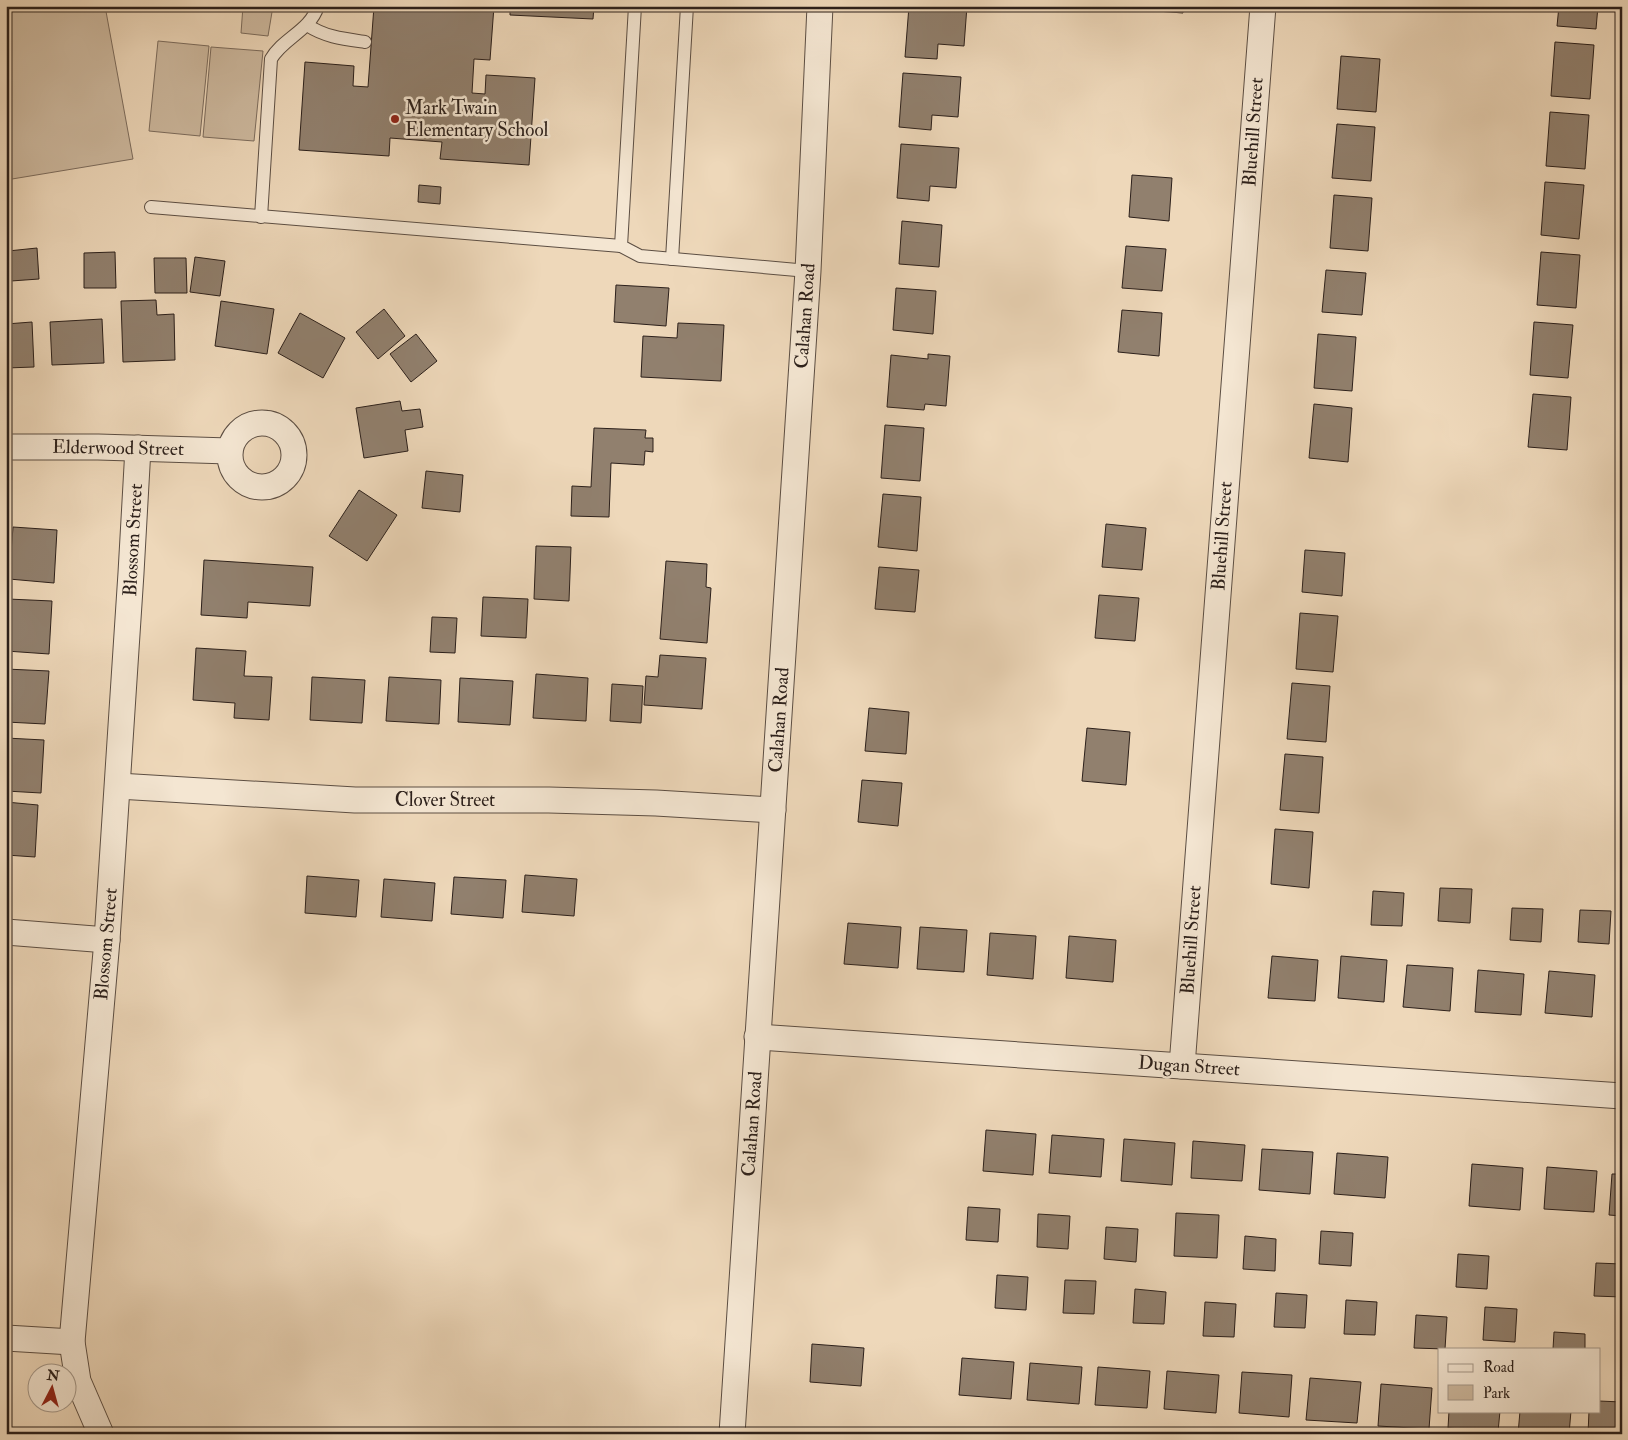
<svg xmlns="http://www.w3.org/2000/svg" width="1628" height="1440" viewBox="0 0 1628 1440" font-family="'IM FELL Double Pica',serif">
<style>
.green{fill:#cdb99f;stroke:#7c6c5d}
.building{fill:#91806e;stroke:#2c201b}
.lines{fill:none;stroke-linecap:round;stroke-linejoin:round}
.service-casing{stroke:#5c4e43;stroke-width:14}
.minor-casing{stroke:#5c4e43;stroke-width:27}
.service{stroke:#f4e6d2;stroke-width:12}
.minor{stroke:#f4e6d2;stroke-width:25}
.poi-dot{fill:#8f2418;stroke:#f4e6d2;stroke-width:2}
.labels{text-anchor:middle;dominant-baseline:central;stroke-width:5;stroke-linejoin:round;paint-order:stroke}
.poi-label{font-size:19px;fill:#2c201b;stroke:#f4e6d2;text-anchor:start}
.street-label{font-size:19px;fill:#2c201b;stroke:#f4e6d2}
</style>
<rect width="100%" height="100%" fill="#eed8ba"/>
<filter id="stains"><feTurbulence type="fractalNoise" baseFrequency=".004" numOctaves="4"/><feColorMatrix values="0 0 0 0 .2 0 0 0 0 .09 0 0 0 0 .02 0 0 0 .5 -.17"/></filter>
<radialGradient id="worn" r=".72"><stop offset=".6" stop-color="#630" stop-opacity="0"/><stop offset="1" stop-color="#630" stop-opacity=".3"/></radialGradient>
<g class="green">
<path d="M 6,6 L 105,6 L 133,159 L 6,180 Z"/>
<path d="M 243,6 L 273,6 L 268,36 L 241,33 Z"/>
<path d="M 158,41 L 209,46 L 200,136 L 149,131 Z"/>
<path d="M 211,47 L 263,51 L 254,141 L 203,137 Z"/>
</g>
<g class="building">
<path d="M 374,6 L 494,6 L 490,60 L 474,59 L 472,93 L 485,94 L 486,75 L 535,78 L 529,165 L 440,159 L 442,142 L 390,138 L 389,156 L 299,150 L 305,62 L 354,66 L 353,86 L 368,87 Z"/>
<path d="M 510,6 L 594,6 L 593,19 L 510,15 Z"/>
<path d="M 909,6 L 967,6 L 964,46 L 938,44 L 937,59 L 905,57 Z"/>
<path d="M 1145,6 L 1183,6 L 1183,13 L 1144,10 Z"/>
<path d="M 1559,6 L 1598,6 L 1596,29 L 1557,26 Z"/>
<path d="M 1555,42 L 1594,45 L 1590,99 L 1551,96 Z"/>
<path d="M 1341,56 L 1380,59 L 1376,112 L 1337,109 Z"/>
<path d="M 903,73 L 961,77 L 958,117 L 932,115 L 931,130 L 899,127 Z"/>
<path d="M 1550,112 L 1589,115 L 1585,169 L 1546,166 Z"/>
<path d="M 1337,124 L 1375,127 L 1371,181 L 1332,178 Z"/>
<path d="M 901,144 L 959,148 L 956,188 L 930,186 L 929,201 L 897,198 Z"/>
<path d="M 1132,175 L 1172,178 L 1169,221 L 1129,217 Z"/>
<path d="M 1545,182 L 1584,185 L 1579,239 L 1541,235 Z"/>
<path d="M 419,185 L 441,187 L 440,204 L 418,202 Z"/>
<path d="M 1334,195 L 1372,198 L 1368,251 L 1330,248 Z"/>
<path d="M 902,221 L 942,225 L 939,267 L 899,264 Z"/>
<path d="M 1126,246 L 1166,249 L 1162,291 L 1122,288 Z"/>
<path d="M 37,248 L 39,279 L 11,281 L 8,251 Z"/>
<path d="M 115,252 L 116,288 L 84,288 L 84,253 Z"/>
<path d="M 1541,252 L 1580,255 L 1576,308 L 1537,305 Z"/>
<path d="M 195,257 L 225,261 L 220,296 L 190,292 Z"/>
<path d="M 154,258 L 186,258 L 187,293 L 155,293 Z"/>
<path d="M 1326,270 L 1366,273 L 1362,315 L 1322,312 Z"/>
<path d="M 616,285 L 669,288 L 666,326 L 614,322 Z"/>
<path d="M 896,288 L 936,291 L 933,334 L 893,330 Z"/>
<path d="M 156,300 L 157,315 L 174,314 L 175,360 L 123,362 L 121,301 Z"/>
<path d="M 221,301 L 274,309 L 267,354 L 215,346 Z"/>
<path d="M 384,309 L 405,336 L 378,359 L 356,332 Z"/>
<path d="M 1122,310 L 1162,313 L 1159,356 L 1118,352 Z"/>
<path d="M 300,313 L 345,338 L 323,378 L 278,353 Z"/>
<path d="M 102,319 L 104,363 L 52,365 L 50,322 Z"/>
<path d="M 32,322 L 34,367 L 6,368 L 6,324 Z"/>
<path d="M 1534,322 L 1573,325 L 1568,378 L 1530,375 Z"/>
<path d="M 678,323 L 724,325 L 721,381 L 641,377 L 643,336 L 677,338 Z"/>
<path d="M 416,334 L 437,361 L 411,382 L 390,354 Z"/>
<path d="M 1318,334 L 1356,337 L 1352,391 L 1314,388 Z"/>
<path d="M 928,354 L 950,356 L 946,406 L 925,404 L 924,410 L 887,407 L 891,355 L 928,359 Z"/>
<path d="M 1533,394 L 1571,397 L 1567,450 L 1528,447 Z"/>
<path d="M 400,401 L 402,411 L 420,409 L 423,427 L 405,430 L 408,451 L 364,458 L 356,408 Z"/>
<path d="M 1314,404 L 1352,408 L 1348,462 L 1309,458 Z"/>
<path d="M 885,425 L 924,428 L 920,481 L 881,478 Z"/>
<path d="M 594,428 L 646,430 L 645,438 L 653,438 L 653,452 L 645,451 L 644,465 L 611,463 L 609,517 L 571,516 L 572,486 L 591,487 Z"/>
<path d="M 426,471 L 463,475 L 460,512 L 422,508 Z"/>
<path d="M 359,490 L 397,515 L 367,561 L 329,536 Z"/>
<path d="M 883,494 L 921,497 L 917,551 L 878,547 Z"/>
<path d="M 1106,524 L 1146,528 L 1142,570 L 1102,567 Z"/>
<path d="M 13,527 L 57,530 L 54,583 L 9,579 Z"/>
<path d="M 536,546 L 571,547 L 569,601 L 534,599 Z"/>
<path d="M 1305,550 L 1345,553 L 1342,596 L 1302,592 Z"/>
<path d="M 204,560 L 313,567 L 310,606 L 248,602 L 247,618 L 201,615 Z"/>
<path d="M 666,561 L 707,564 L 706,587 L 711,588 L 707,643 L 660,639 Z"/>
<path d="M 879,567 L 919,570 L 915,612 L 875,609 Z"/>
<path d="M 1099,595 L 1139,598 L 1135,641 L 1095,638 Z"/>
<path d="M 483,597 L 528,599 L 526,638 L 481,636 Z"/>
<path d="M 8,599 L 52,601 L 49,654 L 6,651 L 6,612 Z"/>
<path d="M 1300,613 L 1338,616 L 1333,672 L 1296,669 Z"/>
<path d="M 432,617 L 457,618 L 455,653 L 430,652 Z"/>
<path d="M 196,648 L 246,651 L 244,676 L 272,677 L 269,720 L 234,718 L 235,703 L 193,700 Z"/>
<path d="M 660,655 L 706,658 L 702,709 L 644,705 L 646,676 L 658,677 Z"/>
<path d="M 6,669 L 49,671 L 45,724 L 6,722 Z"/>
<path d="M 536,674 L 588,678 L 586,721 L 533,718 Z"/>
<path d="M 312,677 L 365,680 L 362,723 L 310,720 Z"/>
<path d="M 389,677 L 441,680 L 439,724 L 386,721 Z"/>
<path d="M 460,678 L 513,681 L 510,725 L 458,722 Z"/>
<path d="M 1292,683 L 1330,686 L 1326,742 L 1287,739 Z"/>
<path d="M 612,684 L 643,686 L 641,723 L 610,721 Z"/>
<path d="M 869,708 L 909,712 L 906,754 L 865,751 Z"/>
<path d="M 1087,728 L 1130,732 L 1126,785 L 1082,781 Z"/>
<path d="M 6,738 L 44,740 L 41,793 L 6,791 Z"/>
<path d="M 1285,754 L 1323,757 L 1319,813 L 1280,810 Z"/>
<path d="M 862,780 L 902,783 L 898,826 L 858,822 Z"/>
<path d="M 6,802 L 38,805 L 35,857 L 6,855 Z"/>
<path d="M 1275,829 L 1313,832 L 1309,888 L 1271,884 Z"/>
<path d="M 525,875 L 577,879 L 574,916 L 522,912 Z"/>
<path d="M 307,876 L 359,880 L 356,917 L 305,913 Z"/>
<path d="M 454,877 L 506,880 L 503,918 L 451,914 Z"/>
<path d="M 384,879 L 435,883 L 432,921 L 381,917 Z"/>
<path d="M 1440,888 L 1472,889 L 1470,923 L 1438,921 Z"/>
<path d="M 1373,891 L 1404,893 L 1402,926 L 1371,925 Z"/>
<path d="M 1512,908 L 1543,909 L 1541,942 L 1510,940 Z"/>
<path d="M 1580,910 L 1611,911 L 1609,944 L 1578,942 Z"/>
<path d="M 848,923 L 901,927 L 898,968 L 844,964 Z"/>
<path d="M 920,927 L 967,930 L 964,972 L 917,969 Z"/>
<path d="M 990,933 L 1036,936 L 1033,979 L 987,975 Z"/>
<path d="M 1069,936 L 1116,940 L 1113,982 L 1066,978 Z"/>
<path d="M 1272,956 L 1318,960 L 1315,1001 L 1268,998 Z"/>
<path d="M 1341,956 L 1387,960 L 1384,1002 L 1338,998 Z"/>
<path d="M 1407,965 L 1453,968 L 1450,1011 L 1403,1007 Z"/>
<path d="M 1478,970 L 1524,974 L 1521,1015 L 1475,1012 Z"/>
<path d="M 1549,971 L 1595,975 L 1592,1017 L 1545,1013 Z"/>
<path d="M 1621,975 L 1622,975 L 1622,1017 L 1618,1017 Z"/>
<path d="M 986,1130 L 1036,1134 L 1033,1175 L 983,1171 Z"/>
<path d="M 1052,1135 L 1104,1139 L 1101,1177 L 1049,1173 Z"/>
<path d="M 1124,1139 L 1175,1143 L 1172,1185 L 1121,1181 Z"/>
<path d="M 1193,1141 L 1245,1145 L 1242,1181 L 1191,1178 Z"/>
<path d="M 1262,1149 L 1313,1152 L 1310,1194 L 1259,1190 Z"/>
<path d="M 1337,1153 L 1388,1157 L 1385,1198 L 1334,1194 Z"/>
<path d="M 1472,1164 L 1523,1168 L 1520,1210 L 1469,1206 Z"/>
<path d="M 1547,1167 L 1597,1171 L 1594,1212 L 1544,1209 Z"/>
<path d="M 1612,1174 L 1622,1174 L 1622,1216 L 1609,1215 Z"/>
<path d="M 968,1207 L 1000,1209 L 998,1242 L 966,1240 Z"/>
<path d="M 1176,1213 L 1219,1215 L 1217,1258 L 1174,1256 Z"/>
<path d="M 1038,1214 L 1070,1216 L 1068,1249 L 1037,1247 Z"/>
<path d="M 1106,1227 L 1138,1229 L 1136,1262 L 1104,1259 Z"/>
<path d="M 1321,1231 L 1353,1233 L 1351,1266 L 1319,1264 Z"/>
<path d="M 1245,1236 L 1276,1239 L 1275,1271 L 1243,1269 Z"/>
<path d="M 1458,1254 L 1489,1256 L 1487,1289 L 1456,1287 Z"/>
<path d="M 1596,1263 L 1622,1264 L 1622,1297 L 1594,1296 Z"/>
<path d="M 997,1275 L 1028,1277 L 1026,1310 L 995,1308 Z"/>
<path d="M 1065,1280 L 1096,1281 L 1094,1314 L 1063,1313 Z"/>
<path d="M 1135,1289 L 1166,1292 L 1164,1324 L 1133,1323 Z"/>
<path d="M 1276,1293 L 1307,1295 L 1305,1328 L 1274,1327 Z"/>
<path d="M 1346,1300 L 1377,1302 L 1375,1335 L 1344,1334 Z"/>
<path d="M 1205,1302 L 1236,1304 L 1234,1337 L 1203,1336 Z"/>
<path d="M 1485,1307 L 1517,1309 L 1515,1342 L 1483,1340 Z"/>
<path d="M 1416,1315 L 1447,1317 L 1445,1349 L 1414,1348 Z"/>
<path d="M 1554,1332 L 1585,1334 L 1585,1349 L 1553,1349 Z"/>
<path d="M 812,1344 L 864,1348 L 861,1386 L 810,1382 Z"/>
<path d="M 962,1358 L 1014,1362 L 1011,1399 L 959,1395 Z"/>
<path d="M 1030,1363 L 1082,1367 L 1079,1404 L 1027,1400 Z"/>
<path d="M 1098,1367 L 1150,1371 L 1147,1408 L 1095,1405 Z"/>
<path d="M 1167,1371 L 1219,1375 L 1216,1413 L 1164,1409 Z"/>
<path d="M 1242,1372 L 1292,1375 L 1289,1417 L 1239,1413 Z"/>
<path d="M 1310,1378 L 1361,1382 L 1357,1423 L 1306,1420 Z"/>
<path d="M 1381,1384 L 1432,1388 L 1429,1429 L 1378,1426 Z"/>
<path d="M 1599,1401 L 1622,1402 L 1622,1434 L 1588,1434 L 1589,1411 L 1599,1411 Z"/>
<path d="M 1449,1411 L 1500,1411 L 1498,1432 L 1448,1428 Z"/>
<path d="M 1520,1411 L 1571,1411 L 1569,1434 L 1518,1434 Z"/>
</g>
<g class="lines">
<defs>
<g id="service">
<path d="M 635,6 L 621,246 L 640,256 L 808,271"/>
<path d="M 307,25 C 325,37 344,39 365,42"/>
<path d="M 151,207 L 621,246"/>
<path d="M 261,217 L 271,59 C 283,38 310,31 318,6"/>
<path d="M 672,259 L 687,6"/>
</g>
<g id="minor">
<circle cx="262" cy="455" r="32"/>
<path d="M 6,447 L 98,447 L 229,451"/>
<path d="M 118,786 L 355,800 L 549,800 L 656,803 L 773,810"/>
<path d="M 6,932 L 107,940"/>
<path d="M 757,1037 L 1622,1096"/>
<path d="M 1182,1066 L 1263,6"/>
<path d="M 6,1338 L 72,1342"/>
<path d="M 101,1434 L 78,1381 L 72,1342 L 107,940 L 131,573 L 138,448"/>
<path d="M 732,1434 L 808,271 L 820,6"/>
</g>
</defs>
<use href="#service" class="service-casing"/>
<use href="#minor" class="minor-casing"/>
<use href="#service" class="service"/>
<use href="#minor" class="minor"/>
</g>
<circle class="poi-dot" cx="395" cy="119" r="5"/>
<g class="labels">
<g class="poi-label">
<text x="405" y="108">Mark Twain<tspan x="405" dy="22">Elementary School</tspan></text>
</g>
<g class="street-label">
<text transform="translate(1253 132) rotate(-86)">Bluehill Street</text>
<text transform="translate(805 316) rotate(-86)">Calahan Road</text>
<text transform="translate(118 448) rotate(1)">Elderwood Street</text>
<text transform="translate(1222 536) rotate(-86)">Bluehill Street</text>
<text transform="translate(133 540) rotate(-87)">Blossom Street</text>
<text transform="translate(779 720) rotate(-86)">Calahan Road</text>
<text x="445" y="800">Clover Street</text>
<text transform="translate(1191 940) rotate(-86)">Bluehill Street</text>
<text transform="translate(106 944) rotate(-85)">Blossom Street</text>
<text transform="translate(1189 1066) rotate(4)">Dugan Street</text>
<text transform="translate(752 1124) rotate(-86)">Calahan Road</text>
</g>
</g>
<rect width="1628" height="1440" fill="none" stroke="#eed8ba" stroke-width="25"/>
<rect x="8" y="8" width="1613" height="1425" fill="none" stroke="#2c201b" stroke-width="2.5"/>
<rect x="12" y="12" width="1603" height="1415" fill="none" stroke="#2c201b"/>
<rect x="1438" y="1348" width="162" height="65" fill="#f4e6d2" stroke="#a49789"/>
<rect x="1448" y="1364" width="25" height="8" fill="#f4e6d2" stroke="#a49789"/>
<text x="1483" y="1372" font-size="15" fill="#2c201b">Road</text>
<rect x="1448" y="1385" width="25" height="15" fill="#cdb99f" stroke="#a49789"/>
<text x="1483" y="1398" font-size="15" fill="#2c201b">Park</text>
<g transform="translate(52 1388) rotate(6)"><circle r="24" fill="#f4e6d2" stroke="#a49789"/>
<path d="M0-4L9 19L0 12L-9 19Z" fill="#8f2418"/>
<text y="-8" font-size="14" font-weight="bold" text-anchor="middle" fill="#2c201b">N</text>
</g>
<rect width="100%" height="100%" filter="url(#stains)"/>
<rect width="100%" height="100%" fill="url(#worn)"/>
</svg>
